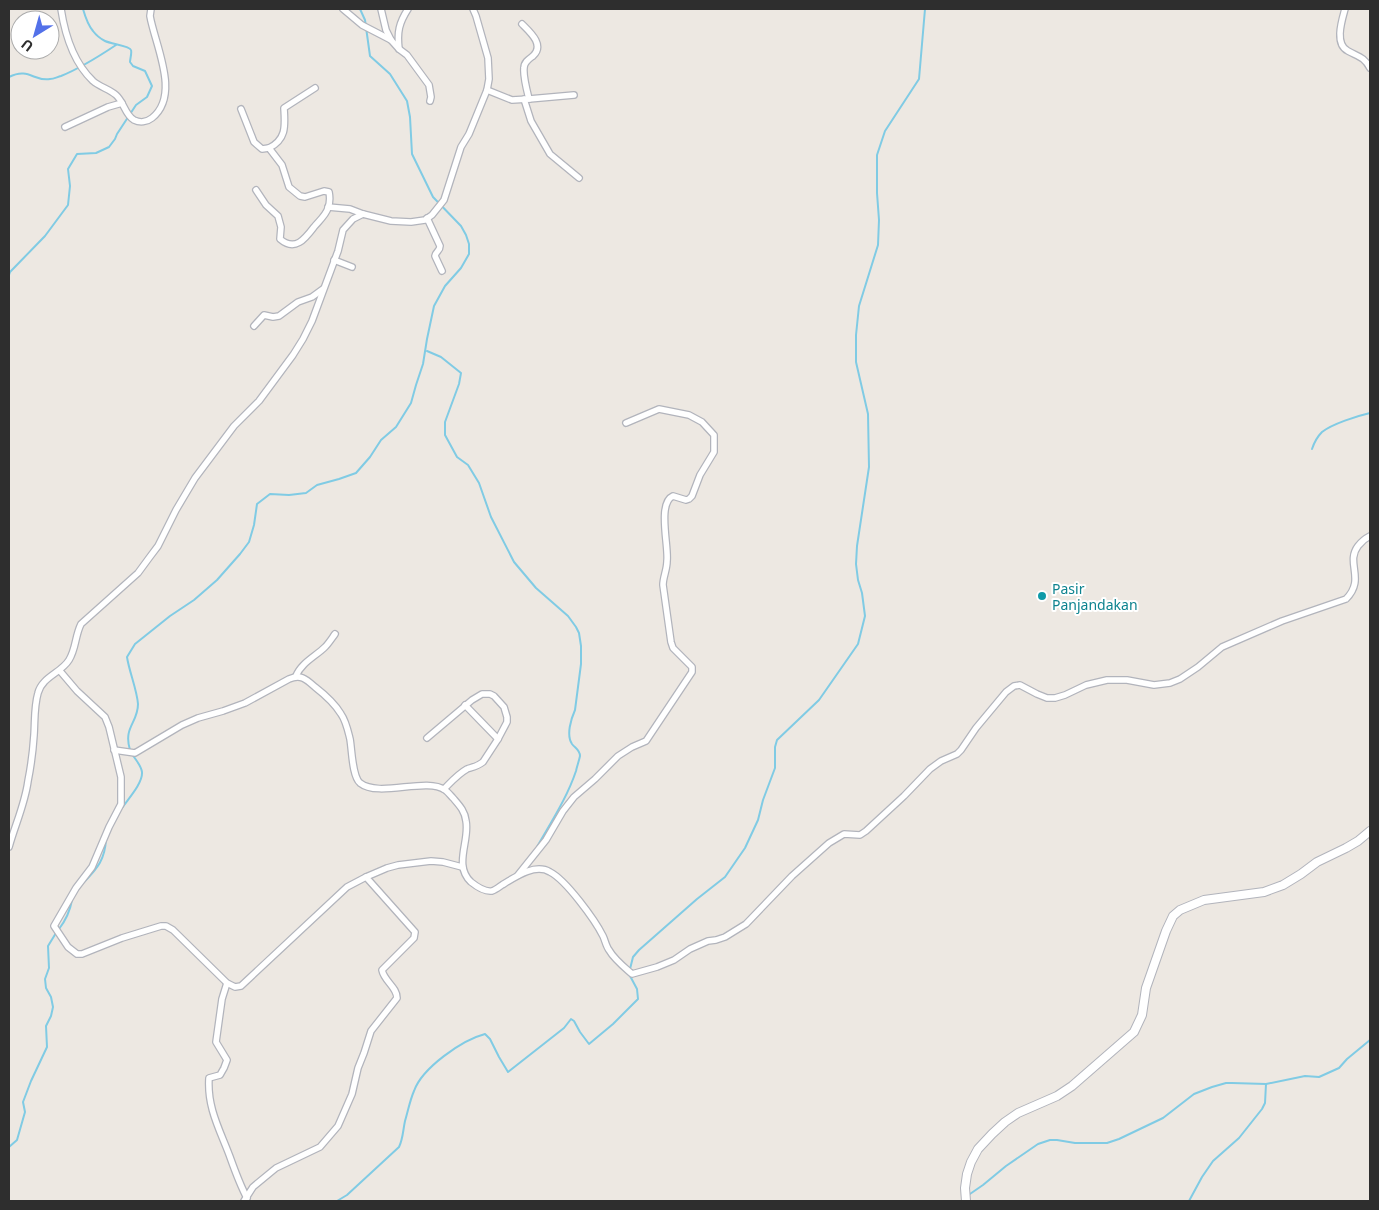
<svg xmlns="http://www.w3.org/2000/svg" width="1379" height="1210" viewBox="0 0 1379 1210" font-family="'Noto Sans',sans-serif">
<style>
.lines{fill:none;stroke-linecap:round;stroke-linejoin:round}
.stream{stroke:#80cbe4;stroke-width:2}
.street-casing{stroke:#b2b4bc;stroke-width:8}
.secondary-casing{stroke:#b2b4bc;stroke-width:10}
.street{stroke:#fff;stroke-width:5.5}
.secondary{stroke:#fff;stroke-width:8}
.culture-dot{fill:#0f9aa8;stroke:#fff;stroke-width:2}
.labels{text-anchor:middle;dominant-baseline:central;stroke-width:4;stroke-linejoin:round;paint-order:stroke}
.culture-label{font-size:14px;fill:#0d838f;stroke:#fff;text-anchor:start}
</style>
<rect width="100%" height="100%" fill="#ede8e2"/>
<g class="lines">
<g class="stream">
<path d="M 9,77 C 29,67 34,82 50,79 C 54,79 57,77 61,76 C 81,68 98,57 116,45"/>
<path d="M 9,275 L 10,272 L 45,236 L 68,205 L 70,186 L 68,169 L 77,154 L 96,153 L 109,147 L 115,139 L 117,134 L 136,105 L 147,97 L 152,86 L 145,71 L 133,66 L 130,62 C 130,59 132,53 131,50 C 130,46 111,44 105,41 C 101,39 96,35 93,31 C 88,25 85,16 83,9"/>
<path d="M 427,351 L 441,357 L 461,373 L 459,384 L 445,422 L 445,435 L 457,457 L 468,465 L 479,483 L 491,517 L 514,562 L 536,588 L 568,616 L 576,627 L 579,633 L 581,646 L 581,664 L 575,710 C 571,719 566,735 572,744 C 575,748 580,750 580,756 C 579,761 577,766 576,771 C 567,798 551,822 537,847"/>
<path d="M 1312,449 C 1314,443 1317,437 1322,432 C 1332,424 1357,416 1370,413"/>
<path d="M 130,750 C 123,727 138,723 138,704 C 137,690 129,671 127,657 L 135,644 L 170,616 L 194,600 L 217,580 L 240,554 L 249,542 L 254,525 L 257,504 L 270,494 L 289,495 L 306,493 L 317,485 L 339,479 L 356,473 L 370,457 L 381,440 L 396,427 L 411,403 L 416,385 L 423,364 L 427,339 L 434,306 L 445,286 L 461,268 L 469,254 L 469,244 L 466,235 L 461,226 L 433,197 L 412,154 L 410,117 L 407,101 L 390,74 L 370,56 L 365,20 L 360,9"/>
<path d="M 122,808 C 128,799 143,783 142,772 C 141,765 135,759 132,754"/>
<path d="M 84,882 C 98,868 105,859 106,839"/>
<path d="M 59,929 C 66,920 70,911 72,900"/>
<path d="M 630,969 L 633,957 L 639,950 L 697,899 L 725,877 L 745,848 L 758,820 L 763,800 L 775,768 L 775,747 L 777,740 L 819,700 L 858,644 L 865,616 L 862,593 L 858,580 L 856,564 L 857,546 L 869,467 L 868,414 L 856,362 L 856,335 L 859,306 L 878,245 L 879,220 L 877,193 L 877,155 L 885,131 L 919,79 L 925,9"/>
<path d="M 9,1147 L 17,1140 L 25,1112 L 23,1102 L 31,1081 L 47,1047 L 46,1026 L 51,1016 L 53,1007 L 51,997 L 46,988 L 45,979 L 49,968 L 48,946 L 56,933"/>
<path d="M 967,1196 L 983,1185 L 1006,1166 L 1038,1144 L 1050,1140 L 1057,1140 L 1075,1143 L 1107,1143 L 1119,1139 L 1163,1118 L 1194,1094 L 1212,1087 L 1226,1083 L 1232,1083 L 1266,1084 L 1305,1076 L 1319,1077 L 1339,1068 L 1347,1059 L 1370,1040"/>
<path d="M 337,1201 L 347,1195 L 399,1147 C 403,1139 403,1130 405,1121 C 408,1111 410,1100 414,1091 C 422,1068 462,1040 485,1034 L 490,1039 L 499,1057 L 508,1072 L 564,1028 L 571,1019 L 574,1021 L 580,1032 L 589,1044 L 613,1024 L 638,999 L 637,989 L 629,974"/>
<path d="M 1189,1201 L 1202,1177 L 1213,1161 L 1239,1138 L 1262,1109 L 1265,1103 L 1266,1084"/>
</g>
<defs>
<g id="street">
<path d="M 61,9 C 65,35 73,62 93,81 C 100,87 109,89 116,95 C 124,102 125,115 134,120 C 140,123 147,122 152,118 C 181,95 155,45 150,16 L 151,9"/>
<path d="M 343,9 L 362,25 L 391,40"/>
<path d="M 381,9 L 386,30 L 391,40 L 399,49 L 407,55 L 429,85 L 431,97 L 430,101"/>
<path d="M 1345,9 C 1342,20 1334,44 1348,51 C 1359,57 1364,57 1370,68"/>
<path d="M 399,49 C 397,32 399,23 408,9"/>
<path d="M 487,90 L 512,100 L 529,99 C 527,91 523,76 524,68 C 524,62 529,59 533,56 C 545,45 530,32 522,24"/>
<path d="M 524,99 L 531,121 L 550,154 L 579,178"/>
<path d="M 529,99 L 574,95"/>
<path d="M 241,109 L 254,142 L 262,149 L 269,148"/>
<path d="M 65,127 L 108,107 L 122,103"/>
<path d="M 256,190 L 266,205 L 278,216 L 281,227 L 280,239 C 295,252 305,239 314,227 C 319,221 326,215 328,208 C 330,203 330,197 329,192 L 324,191 L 305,197 L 300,196 L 289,187 L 282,165 L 269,148 C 287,139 285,125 284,108 L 315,88"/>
<path d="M 328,207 L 350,209 L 363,214"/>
<path d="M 427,218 L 440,246 C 440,251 436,251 435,256 L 442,271"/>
<path d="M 334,260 L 352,267"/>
<path d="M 254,326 L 264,315 L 273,317 L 279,316 L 298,302 L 312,297 L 323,289"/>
<path d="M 60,671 L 77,691 L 105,717 L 109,727 L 121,777 L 121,804 L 109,827 L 92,867 L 76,888 L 54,926 L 68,947 L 77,954 L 82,954 L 122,938 L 161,926 L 166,926 L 173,930 L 227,983 L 235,987 L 241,986 L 347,887 L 366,877"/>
<path d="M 296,676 C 301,663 316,656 325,647 C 329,643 332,638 335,634"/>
<path d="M 465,705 L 498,739"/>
<path d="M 427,738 L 472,700 L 482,694 L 490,694 L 494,696 L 504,707 L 507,717 L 507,722 L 498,739 L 483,762 C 478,766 473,767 467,769 C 458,774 451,782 444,789"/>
<path d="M 114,750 L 135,753 L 182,725 L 198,718 L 223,711 L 245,703 L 289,679 C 301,674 306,679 315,687 C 324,694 335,704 341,714 C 346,721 348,731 350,739 C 352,750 352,776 360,783 C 379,798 426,777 445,790 C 448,792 451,796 453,798 C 459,805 465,811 466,821 C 470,841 453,865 471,882 C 476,886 485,892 492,891 C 495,890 499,887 502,885 C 515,877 535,863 550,872 C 566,880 595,920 603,936 C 605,940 606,946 609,950 C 614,959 624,967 632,974 L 657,967 L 674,960 L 690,949 L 708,941 L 716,940 L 725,937 L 746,924 L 792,876 L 829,843 L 844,834 L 860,835 L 866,831 L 904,796 L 930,769 L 941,761 L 957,754 L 961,750 L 976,728 L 1006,692 L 1014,686 L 1020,685 L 1037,694 L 1047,698 L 1055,698 L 1065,695 L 1086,685 L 1107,680 L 1127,680 L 1154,685 L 1170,683 L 1180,679 L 1198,667 L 1222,647 L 1282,621 L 1346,599 C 1366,579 1345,563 1358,546 C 1361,542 1366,538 1370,536"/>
<path d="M 9,847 C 15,825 25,804 28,781 C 31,766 33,750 34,735 C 35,721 34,707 38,693 C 42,677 61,673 69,660 C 76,649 75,636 81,624 L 138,573 L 149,558 L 158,546 L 176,510 L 195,478 L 234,426 L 259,401 L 293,355 L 303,339 L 312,321 L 338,251 L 343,230 L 353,219 L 363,214 L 391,221 L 411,222 L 425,220 L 432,215 L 444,200 L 461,147 L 469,134 L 487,90 L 489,79 L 488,58 L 476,16 L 473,9"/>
<path d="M 518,875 L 546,840 L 563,811 L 574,797 L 595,779 L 618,756 L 632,747 L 646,741 L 692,672 L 692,667 L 673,648 L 671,642 L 663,585 C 663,577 667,570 667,561 C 669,547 657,503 673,496 L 686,500 L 689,499 L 692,496 L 700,475 L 714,452 L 714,435 L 702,422 L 689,415 L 659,409 L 626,423"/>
<path d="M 227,983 L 222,999 L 216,1042 L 227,1060 L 224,1068 L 220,1075 L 209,1078 C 207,1108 220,1130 230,1157 C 235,1171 240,1185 247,1198"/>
<path d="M 244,1201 L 253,1187 L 276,1168 L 320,1147 L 338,1126 L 352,1094 L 358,1068 L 364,1053 L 371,1031 L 397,998 C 397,987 384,981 382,970 L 414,938 L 415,932 L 366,877 L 387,868 L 398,865 L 431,861 L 443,862 L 462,867"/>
</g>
<path id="secondary" d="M 966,1201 L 965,1188 L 967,1174 L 971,1162 L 978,1149 L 992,1134 L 1005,1122 L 1018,1113 L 1057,1096 L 1072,1086 L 1134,1032 L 1142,1015 L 1146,988 L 1166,931 L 1173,916 L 1180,910 L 1204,900 L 1264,892 L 1283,885 L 1301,874 L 1317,862 L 1346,848 L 1358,841 L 1370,831"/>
</defs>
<use href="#street" class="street-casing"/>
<use href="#secondary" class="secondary-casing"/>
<use href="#street" class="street"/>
<use href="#secondary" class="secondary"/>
</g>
<circle class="culture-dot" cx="1042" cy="596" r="5"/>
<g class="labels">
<g class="culture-label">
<text x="1052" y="588">Pasir<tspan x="1052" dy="16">Panjandakan</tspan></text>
</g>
</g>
<rect width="1379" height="1210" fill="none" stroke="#2e2e2e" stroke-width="20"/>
<g transform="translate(35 35) rotate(217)"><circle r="24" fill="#ffffff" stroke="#ababab"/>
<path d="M0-4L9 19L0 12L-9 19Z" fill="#5371e9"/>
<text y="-8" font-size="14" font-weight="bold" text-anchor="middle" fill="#2e2e2e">U</text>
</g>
</svg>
